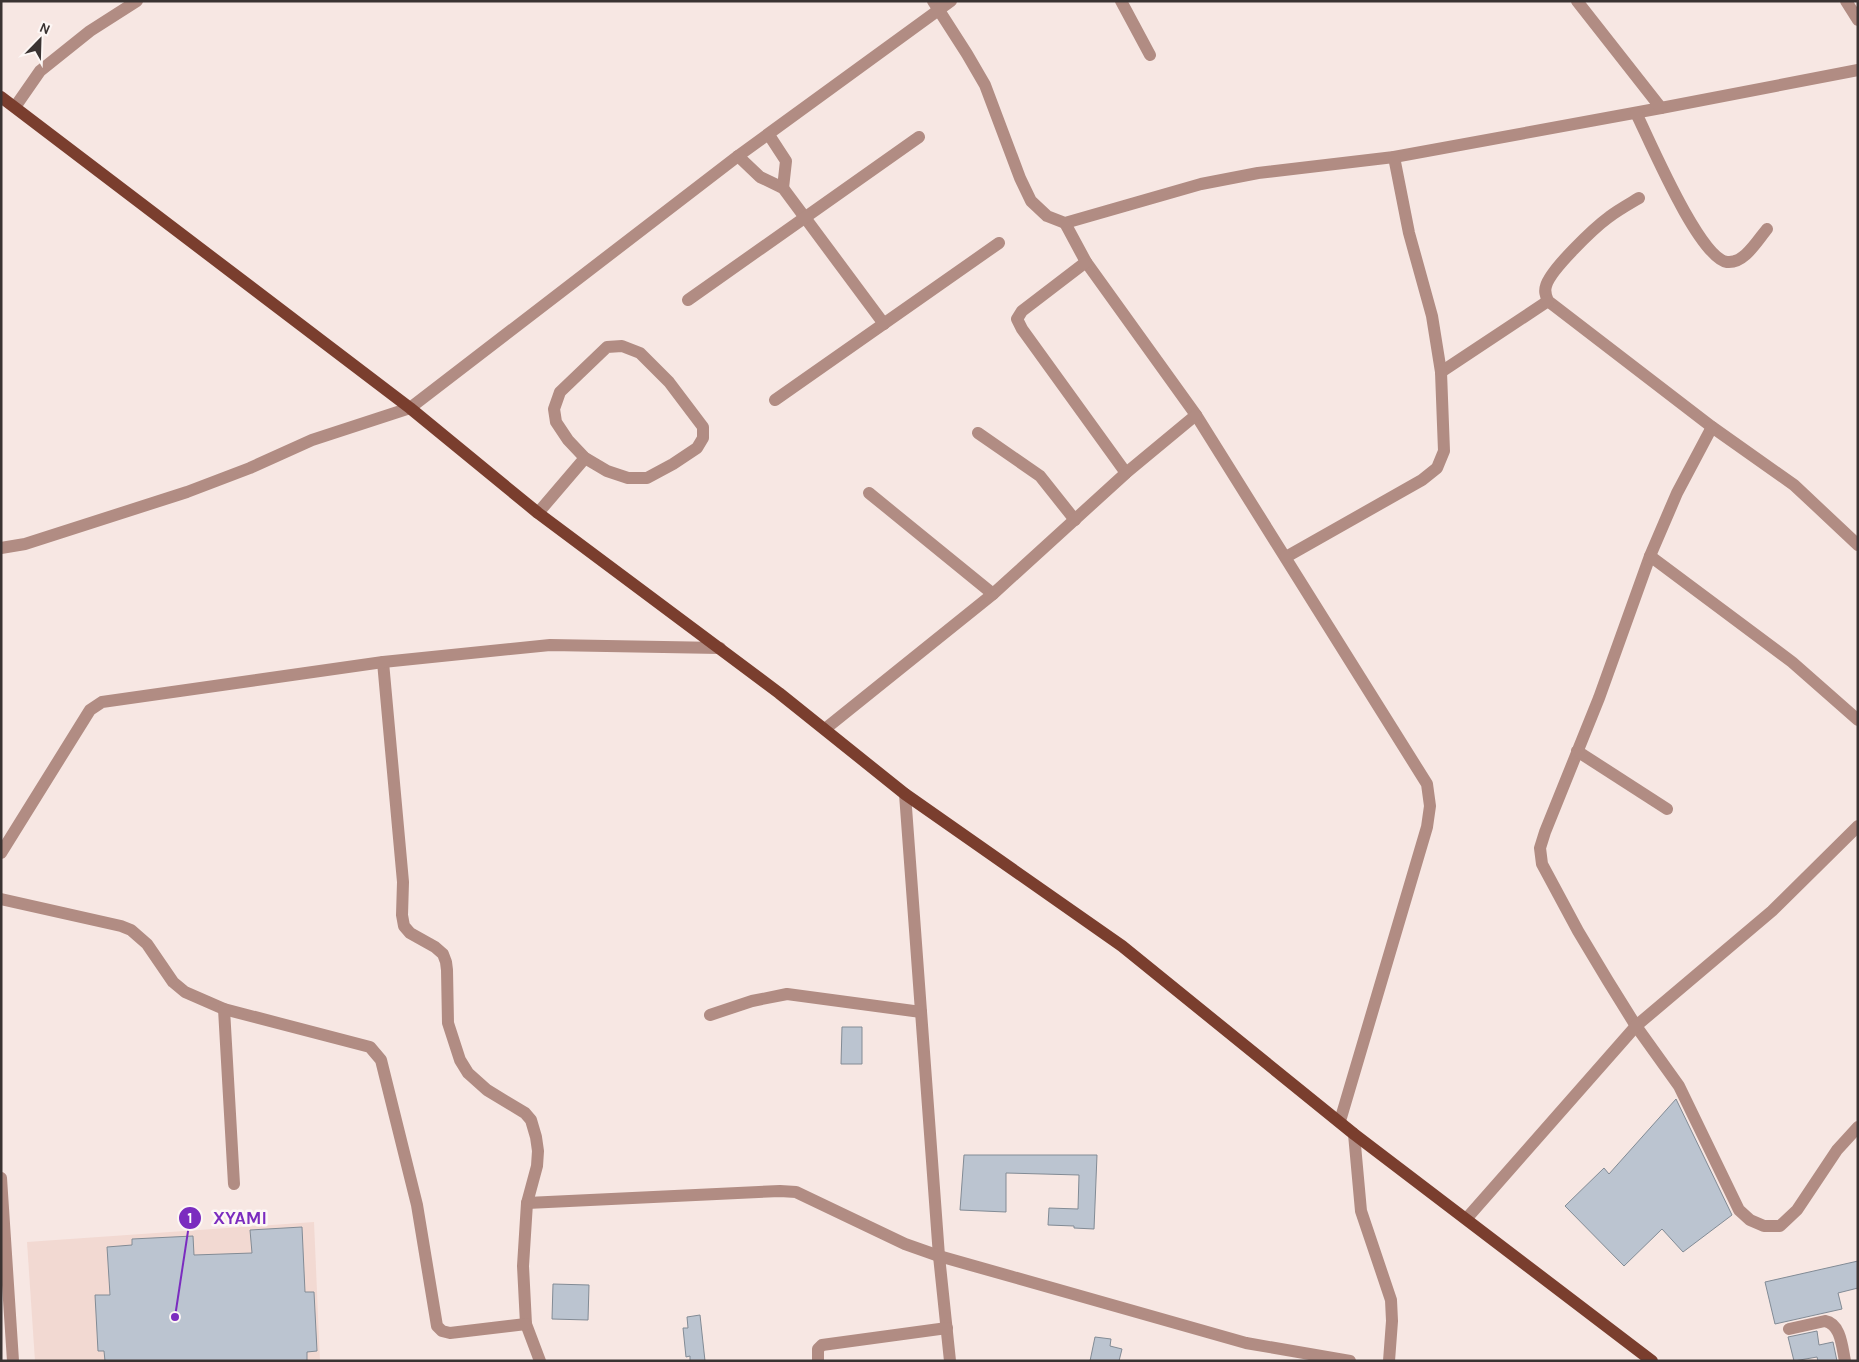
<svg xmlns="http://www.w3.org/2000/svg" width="1859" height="1362" viewBox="0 0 1859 1362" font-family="Karla,sans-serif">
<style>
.built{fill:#f2d9d2}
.building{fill:#bbc4d0;stroke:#828b95}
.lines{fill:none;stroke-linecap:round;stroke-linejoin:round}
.minor{stroke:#b18c83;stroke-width:12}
.major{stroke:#7a3e2e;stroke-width:12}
.leader{fill:none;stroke:#7b2cbf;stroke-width:2}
.callout-dot{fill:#7b2cbf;stroke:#fdf7f5;stroke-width:2}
.mark-label{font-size:15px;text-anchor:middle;font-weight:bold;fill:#fff}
.callout-label{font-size:18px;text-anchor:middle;font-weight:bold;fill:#7b2cbf;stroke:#fdf7f5;stroke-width:5;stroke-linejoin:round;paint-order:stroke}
</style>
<rect width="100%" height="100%" fill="#f7e7e3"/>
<path class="built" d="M 314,1222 L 320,1361 L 35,1361 L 27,1242 Z"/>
<g class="building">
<path d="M 842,1027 L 862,1027 L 862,1064 L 841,1064 Z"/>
<path d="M 1676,1099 L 1732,1215 L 1683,1252 L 1662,1229 L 1624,1266 L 1565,1206 L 1604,1168 L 1609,1174 Z"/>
<path d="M 964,1155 L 1097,1155 L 1094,1229 L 1074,1228 L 1074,1226 L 1048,1225 L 1049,1208 L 1078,1209 L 1079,1175 L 1006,1173 L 1006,1212 L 960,1210 Z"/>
<path d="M 302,1227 L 305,1292 L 314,1292 L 317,1351 L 307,1352 L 307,1361 L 105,1361 L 104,1351 L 98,1351 L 95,1295 L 110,1295 L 107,1247 L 132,1245 L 132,1239 L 193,1236 L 194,1255 L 252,1253 L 250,1230 Z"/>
<path d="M 1858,1261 L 1858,1288 L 1838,1293 L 1842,1309 L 1775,1324 L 1765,1282 Z"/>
<path d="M 553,1284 L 589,1285 L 588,1320 L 552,1319 Z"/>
<path d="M 700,1315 L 705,1361 L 690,1361 L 690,1356 L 686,1357 L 683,1328 L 688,1328 L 687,1317 Z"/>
<path d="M 1817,1331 L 1819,1345 L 1833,1342 L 1837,1361 L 1818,1361 L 1817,1357 L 1794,1361 L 1788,1337 Z"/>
<path d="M 1095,1337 L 1111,1339 L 1110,1346 L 1122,1349 L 1119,1361 L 1090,1361 Z"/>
</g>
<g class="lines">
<g class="minor">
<path d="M 933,1 L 967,54 L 985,85 L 1020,178 L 1031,201 L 1047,216 L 1065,223 L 1201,184 L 1258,173 L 1394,157 L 1661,108 L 1858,70"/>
<path d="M 1121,1 L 1150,55"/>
<path d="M 1577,1 L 1661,108"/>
<path d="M 1846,1 L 1858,20"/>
<path d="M 15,107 L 40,71 L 90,31 L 137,1"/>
<path d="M 1636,113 C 1649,139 1699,258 1727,262 C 1744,264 1757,241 1767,229"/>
<path d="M 769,135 L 786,161 L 783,188"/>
<path d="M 738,156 L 760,177 L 783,188 L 884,324"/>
<path d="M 1639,198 C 1629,204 1618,210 1609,217 C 1594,228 1550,270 1546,286 C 1544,292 1546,296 1548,301 L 1712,427 L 1794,485 L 1858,545"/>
<path d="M 1065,223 L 1086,262 L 1196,415 L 1427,784 L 1430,806 L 1427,827 L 1340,1121"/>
<path d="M 1086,262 L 1022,311 L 1017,319 L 1022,329 L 1126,473"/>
<path d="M 688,300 L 919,137"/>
<path d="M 622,346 L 640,353 L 669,382 L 703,427 L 703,438 L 697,448 L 673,464 L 647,478 L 628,478 L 607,471 L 585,458 L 568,440 L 556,422 L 554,409 L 560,392 L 607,347 Z"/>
<path d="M 1441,372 L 1548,301"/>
<path d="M 775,400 L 999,243"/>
<path d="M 1712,427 L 1677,493 L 1650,556 L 1599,698 L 1545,832 L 1540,848 L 1542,864 L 1578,931 L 1608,981 L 1636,1026 L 1679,1086 L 1739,1210 L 1750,1220 L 1764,1226 L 1780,1226 L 1797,1210 L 1837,1150 L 1858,1127"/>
<path d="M 978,433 L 1040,476 L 1075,520"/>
<path d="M 869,493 L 993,594"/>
<path d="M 538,513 L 585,458"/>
<path d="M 1,548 L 25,544 L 187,492 L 250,468 L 312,440 L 410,408 L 738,156 L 951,1"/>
<path d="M 1650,556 L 1792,662 L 1858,720"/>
<path d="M 1286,557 L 1422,480 L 1437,468 L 1444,451 L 1441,372 L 1432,316 L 1409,233 L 1394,157"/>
<path d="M 383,662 L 403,882 L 402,915 L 404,926 L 410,933 L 435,947 L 443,954 L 446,962 L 447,970 L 448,1023 L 460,1060 L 468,1073 L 487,1090 L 525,1113 L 531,1120 L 536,1137 L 538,1151 L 537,1166 L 527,1203 L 523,1266 L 526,1324 L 540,1361"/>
<path d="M 825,729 L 993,594 L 1126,473 L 1196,415"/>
<path d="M 1577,751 L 1667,809"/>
<path d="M 905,794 L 939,1256 L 950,1361"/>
<path d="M 1,853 L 85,718 L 90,710 L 102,702 L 383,662 L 550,645 L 720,648"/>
<path d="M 1,899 L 121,926 L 131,930 L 147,944 L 173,982 L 185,992 L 224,1009 L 370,1047 L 381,1060 L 417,1205 L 437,1326 L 442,1331 L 450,1333 L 526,1324"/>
<path d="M 224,1009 L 234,1184"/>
<path d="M 710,1015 L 752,1001 L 787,994 L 921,1012"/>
<path d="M 1354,1134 L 1361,1211 L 1391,1300 L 1392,1321 L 1389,1361"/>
<path d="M 1,1178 L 13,1361"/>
<path d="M 527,1203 L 780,1191 L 796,1192 L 905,1244 L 939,1256 L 1246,1343 L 1350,1361"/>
<path d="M 1467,1218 L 1636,1026 L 1772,911 L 1858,826"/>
<path d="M 1789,1329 L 1825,1321 C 1841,1324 1842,1347 1845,1361"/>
<path d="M 818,1361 L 818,1349 L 822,1345 L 947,1328"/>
</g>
<path class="major" d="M 1,97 L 410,408 L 538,513 L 779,693 L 905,794 L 1122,946 L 1354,1134 L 1652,1361"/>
</g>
<path class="leader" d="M175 1317L190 1218"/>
<g class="callout-dot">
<circle cx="175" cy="1317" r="5"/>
<circle cx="190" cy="1218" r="12"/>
</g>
<g class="mark-label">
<text x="190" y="1223">1</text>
</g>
<g class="callout-label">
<text x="240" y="1224">XYAMI</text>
</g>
<rect width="1859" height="1362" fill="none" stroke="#3a3332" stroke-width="5"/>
<g transform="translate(40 40) rotate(23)" stroke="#fdf7f5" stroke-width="4" paint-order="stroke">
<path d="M0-4L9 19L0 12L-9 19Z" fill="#3a3332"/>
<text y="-8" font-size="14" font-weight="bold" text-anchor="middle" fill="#3a3332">N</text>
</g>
</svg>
